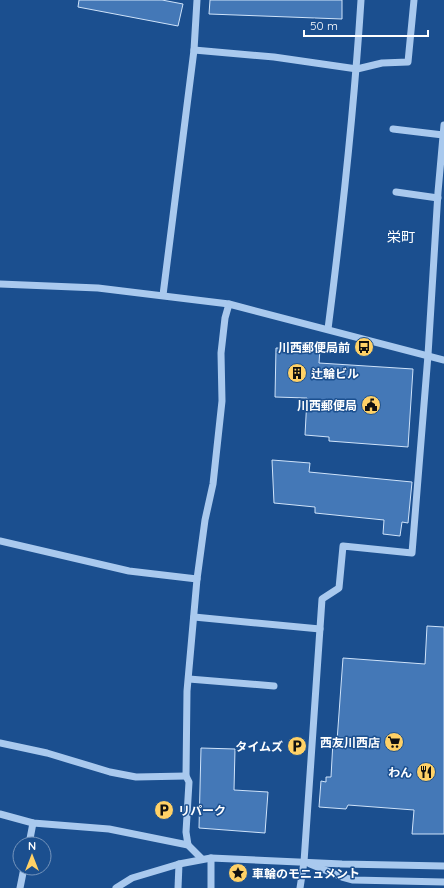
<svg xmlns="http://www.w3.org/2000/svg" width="444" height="888" viewBox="0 0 444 888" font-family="Quicksand,'Noto Sans JP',sans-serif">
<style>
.building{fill:#4478b7;stroke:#cfe3fa}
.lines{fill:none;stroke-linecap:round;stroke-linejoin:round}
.minor{stroke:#a9c9ee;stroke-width:7}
.labels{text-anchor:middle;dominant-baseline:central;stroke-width:3;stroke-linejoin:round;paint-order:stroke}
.poi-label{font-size:12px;font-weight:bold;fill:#fff;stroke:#1b4f8f;text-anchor:end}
.quarter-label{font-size:14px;fill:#fff;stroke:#1b4f8f}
</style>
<rect width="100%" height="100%" fill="#1b4f8f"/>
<g class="building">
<path d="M 79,0 L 162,0 L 183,4 L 178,26 L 78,7 Z"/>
<path d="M 210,0 L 342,0 L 342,19 L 209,14 Z"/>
<path d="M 276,348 L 320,349 L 319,363 L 413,369 L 408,447 L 329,441 L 329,437 L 305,435 L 307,398 L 275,397 Z"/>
<path d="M 272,460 L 310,463 L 309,472 L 412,482 L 408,523 L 402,522 L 400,536 L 383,534 L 384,520 L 315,513 L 315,507 L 274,503 Z"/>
<path d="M 427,626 L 444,627 L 444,834 L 412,834 L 414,810 L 348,805 L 346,809 L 319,807 L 321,781 L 326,782 L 326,777 L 331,777 L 333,741 L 337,741 L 343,658 L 425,664 Z"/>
<path d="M 201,748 L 235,749 L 234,790 L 268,792 L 265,833 L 199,828 Z"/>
</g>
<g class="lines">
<g class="minor">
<path d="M 194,50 L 274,57 L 357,69 L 382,63 L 408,62 L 414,0"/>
<path d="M 393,129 L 443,135"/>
<path d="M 396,192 L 438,198"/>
<path d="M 0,284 L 98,288 L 229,304 L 444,360"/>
<path d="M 163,295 L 194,50 L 197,0"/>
<path d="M 328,329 C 342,220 354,110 361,0"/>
<path d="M 0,541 L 129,571 L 197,579"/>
<path d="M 194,617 L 320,629"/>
<path d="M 189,679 L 274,686"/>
<path d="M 0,743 L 47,753 L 110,772 L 136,777 L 186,776"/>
<path d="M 0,814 L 33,823 L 109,829 L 188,845 L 202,859"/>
<path d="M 29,844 L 33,823"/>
<path d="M 188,845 L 186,832 L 189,782 L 186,776 L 187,691 L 197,579 L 205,520 L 213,484 L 222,401 L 221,353 L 225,318 L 229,304"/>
<path d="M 310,864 L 342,877 L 353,880 L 444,882"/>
<path d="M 20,888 L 24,868"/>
<path d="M 116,888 L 132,878 L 179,864 L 211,858 L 342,864 L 444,866"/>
<path d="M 178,888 L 179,864"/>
<path d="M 211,888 L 211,858"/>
<path d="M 300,888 L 304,862 L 322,599 L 339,588 L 343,546 L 412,553 L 428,355 L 438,192 L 444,125"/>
</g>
</g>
<defs>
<symbol id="bus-disc" viewBox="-11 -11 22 22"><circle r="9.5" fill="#ffd166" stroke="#1b4f8f"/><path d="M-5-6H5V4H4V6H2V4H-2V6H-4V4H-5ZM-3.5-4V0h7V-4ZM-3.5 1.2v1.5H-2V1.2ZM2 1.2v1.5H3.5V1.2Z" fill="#111"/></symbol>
<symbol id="building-disc" viewBox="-11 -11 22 22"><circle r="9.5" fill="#ffd166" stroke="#1b4f8f"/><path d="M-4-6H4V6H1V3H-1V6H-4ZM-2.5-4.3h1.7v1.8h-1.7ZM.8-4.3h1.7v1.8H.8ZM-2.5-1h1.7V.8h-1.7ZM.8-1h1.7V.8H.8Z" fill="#111"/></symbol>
<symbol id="civic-disc" viewBox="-11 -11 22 22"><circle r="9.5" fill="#ffd166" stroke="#1b4f8f"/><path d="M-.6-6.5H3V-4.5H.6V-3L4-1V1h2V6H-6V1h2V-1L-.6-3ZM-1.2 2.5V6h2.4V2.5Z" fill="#111"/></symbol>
<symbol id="supermarket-disc" viewBox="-11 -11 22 22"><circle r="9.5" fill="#ffd166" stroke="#1b4f8f"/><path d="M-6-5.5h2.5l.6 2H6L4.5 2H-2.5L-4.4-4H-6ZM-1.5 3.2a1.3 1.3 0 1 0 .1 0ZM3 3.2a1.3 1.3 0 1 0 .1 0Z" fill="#111"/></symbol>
<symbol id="parking-disc" viewBox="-11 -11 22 22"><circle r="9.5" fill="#ffd166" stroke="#1b4f8f"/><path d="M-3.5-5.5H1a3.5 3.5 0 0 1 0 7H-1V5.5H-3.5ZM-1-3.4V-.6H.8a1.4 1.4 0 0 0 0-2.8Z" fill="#111"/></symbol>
<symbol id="restaurant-disc" viewBox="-11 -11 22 22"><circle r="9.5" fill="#ffd166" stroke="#1b4f8f"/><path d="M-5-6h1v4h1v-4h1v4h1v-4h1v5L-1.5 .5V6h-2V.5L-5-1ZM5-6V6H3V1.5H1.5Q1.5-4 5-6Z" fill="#111"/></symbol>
<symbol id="sight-disc" viewBox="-11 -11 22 22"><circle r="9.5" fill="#ffd166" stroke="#1b4f8f"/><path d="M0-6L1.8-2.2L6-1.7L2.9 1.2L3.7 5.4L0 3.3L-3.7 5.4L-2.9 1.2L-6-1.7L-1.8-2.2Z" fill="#111"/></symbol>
</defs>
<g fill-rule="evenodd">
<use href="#bus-disc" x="353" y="336" width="22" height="22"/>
<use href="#building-disc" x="286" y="362" width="22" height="22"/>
<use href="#civic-disc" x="360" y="394" width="22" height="22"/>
<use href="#supermarket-disc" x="383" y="731" width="22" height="22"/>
<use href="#parking-disc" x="286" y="735" width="22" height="22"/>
<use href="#restaurant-disc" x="415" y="761" width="22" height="22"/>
<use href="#parking-disc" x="153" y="799" width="22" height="22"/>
<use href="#sight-disc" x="227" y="862" width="22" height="22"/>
</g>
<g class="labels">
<g class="poi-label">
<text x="350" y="347">川西郵便局前</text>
<text x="311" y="373" text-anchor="start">辻輪ビル</text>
<text x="357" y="405">川西郵便局</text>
<text x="380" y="742">西友川西店</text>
<text x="283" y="746">タイムズ</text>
<text x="412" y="772">わん</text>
<text x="178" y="810" text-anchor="start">リパーク</text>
<text x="252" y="873" text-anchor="start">車輪のモニュメント</text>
</g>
<g class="quarter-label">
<text x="401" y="237">栄町</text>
</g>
</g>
<g transform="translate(32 856)"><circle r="19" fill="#1b4f8f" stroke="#7695bc"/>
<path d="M0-3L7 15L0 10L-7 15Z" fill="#ffd166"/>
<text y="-6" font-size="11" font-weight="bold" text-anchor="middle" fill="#ffffff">N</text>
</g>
<path d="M304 30v6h124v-6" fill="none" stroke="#ffffff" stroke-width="2"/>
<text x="310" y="30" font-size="12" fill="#ffffff" stroke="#1b4f8f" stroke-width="3" paint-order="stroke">50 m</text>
</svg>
